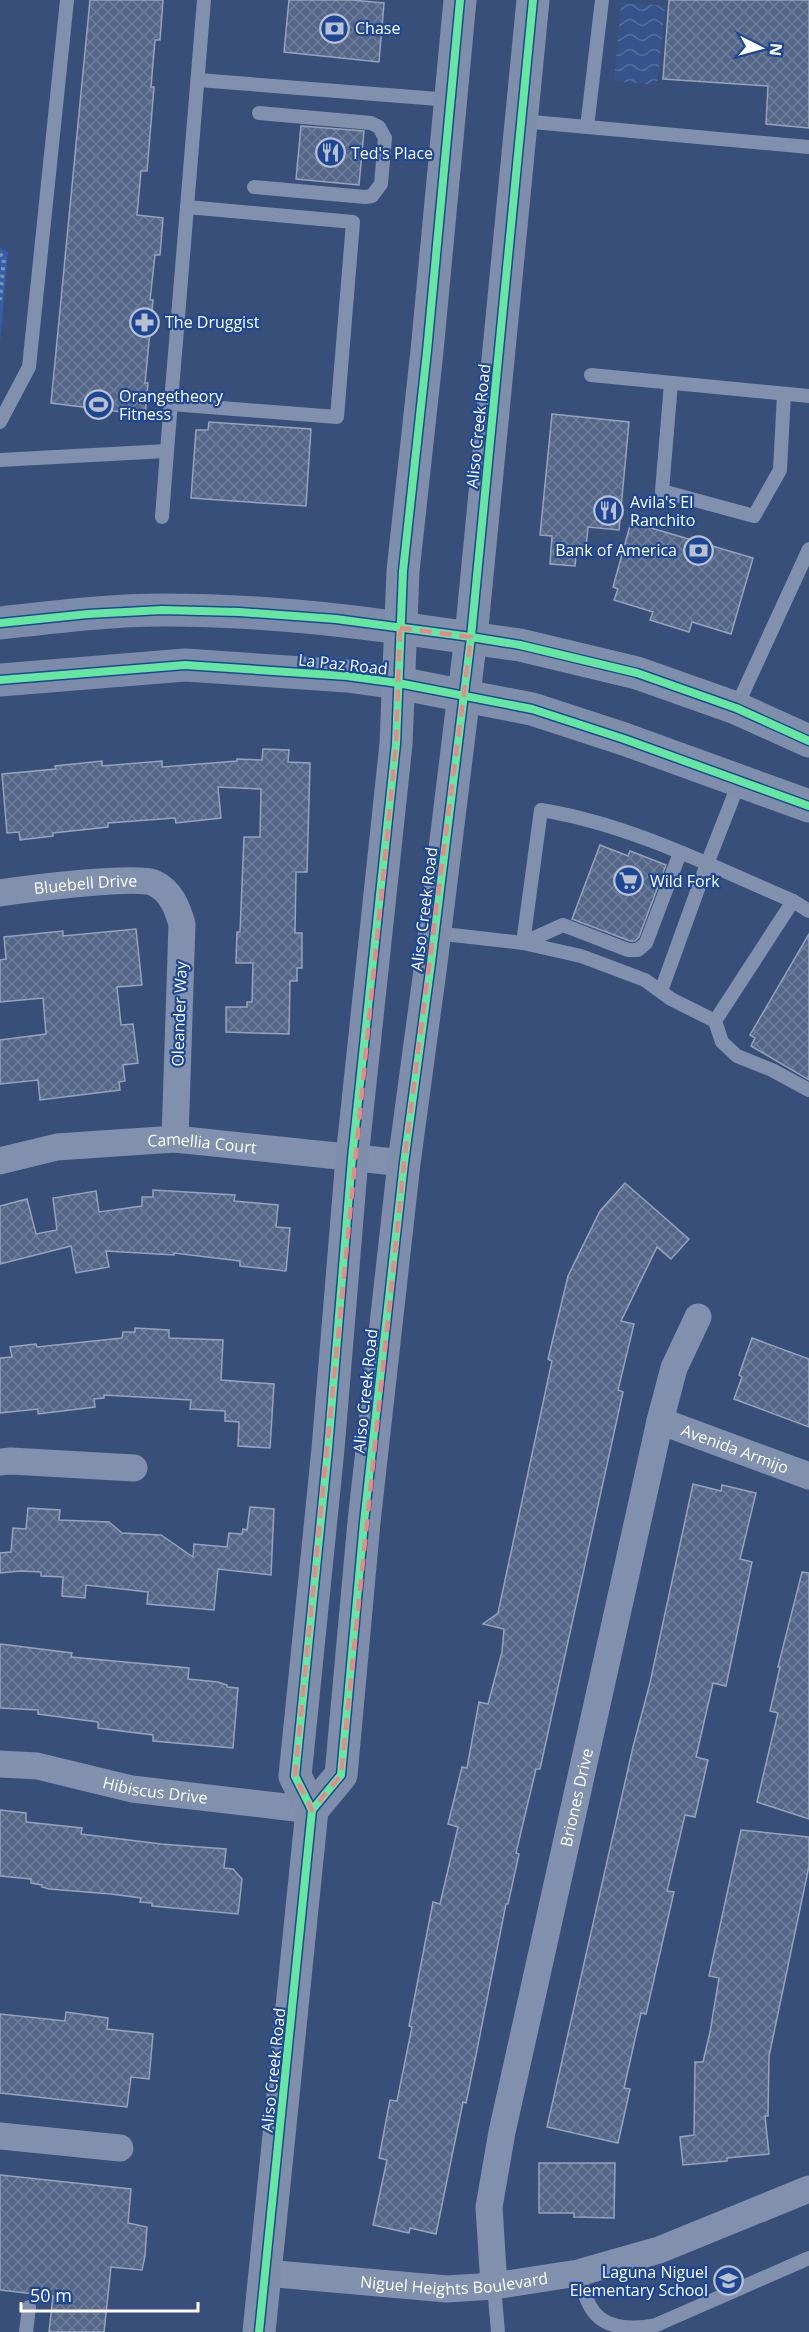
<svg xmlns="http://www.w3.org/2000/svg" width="809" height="2332" viewBox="0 0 809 2332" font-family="'Open Sans',sans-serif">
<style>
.pitch{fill:#325eab}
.water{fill:url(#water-waves)}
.building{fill:url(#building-cross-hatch);stroke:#96a3ba;stroke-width:1.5}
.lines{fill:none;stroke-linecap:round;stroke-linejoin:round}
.path{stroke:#8190ad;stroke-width:4;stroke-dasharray:3 4.5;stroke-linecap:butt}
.lane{stroke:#8190ad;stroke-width:14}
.street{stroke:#8190ad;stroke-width:27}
.secondary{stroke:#7c8ba9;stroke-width:33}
.primary{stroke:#7f8fab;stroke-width:33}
.cycleway-casing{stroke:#1d4795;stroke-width:11}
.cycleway{stroke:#66e7a1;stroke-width:8}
.marked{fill:none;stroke:#e88989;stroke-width:4.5;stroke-dasharray:12 8;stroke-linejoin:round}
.labels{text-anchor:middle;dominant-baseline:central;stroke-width:4.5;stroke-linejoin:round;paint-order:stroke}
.poi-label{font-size:16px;fill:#fff;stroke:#1d4795;text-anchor:start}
.street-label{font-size:16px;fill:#fff;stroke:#1d4795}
</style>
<defs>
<pattern id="water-waves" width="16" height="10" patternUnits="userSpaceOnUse" patternTransform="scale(1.5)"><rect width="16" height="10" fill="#36548b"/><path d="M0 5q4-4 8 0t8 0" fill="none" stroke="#546e9c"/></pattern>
<pattern id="building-cross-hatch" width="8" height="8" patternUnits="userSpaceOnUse" patternTransform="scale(1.5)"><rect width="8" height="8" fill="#556789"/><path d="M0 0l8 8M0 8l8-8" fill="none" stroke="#6e7e9b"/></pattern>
</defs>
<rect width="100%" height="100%" fill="#384f7a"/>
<path class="pitch" d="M 0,248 L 8,252 L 0,343 Z"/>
<path class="water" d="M 621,2 L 665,6 L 657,85 L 614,81 Z"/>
<g class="building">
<path d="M 90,0 L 163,0 L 160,40 L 155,40 L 151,87 L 154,87 L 147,171 L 141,171 L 137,215 L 163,218 L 160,255 L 155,255 L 150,300 L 153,300 L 145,383 L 148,383 L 145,415 L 51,403 Z"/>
<path d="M 289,0 L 352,0 L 384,3 L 379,62 L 284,52 Z"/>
<path d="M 669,0 L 809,0 L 809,128 L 766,124 L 768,86 L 663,79 Z"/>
<path d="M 301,126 L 364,131 L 359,185 L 296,179 Z"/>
<path d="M 552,414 L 629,422 L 619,530 L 588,527 L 586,547 L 577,546 L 575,566 L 550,564 L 552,536 L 540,535 Z"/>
<path d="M 209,422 L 311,429 L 306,506 L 191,498 L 196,430 L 208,430 Z"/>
<path d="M 631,522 L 753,558 L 731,634 L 692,622 L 689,632 L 650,620 L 653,612 L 614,600 L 618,589 L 613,587 Z"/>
<path d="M 263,749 L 289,750 L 288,762 L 310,763 L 307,872 L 296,872 L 295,933 L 302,933 L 302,968 L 297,968 L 297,981 L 290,981 L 289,1034 L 226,1032 L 226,1007 L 247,1007 L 247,1002 L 252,1002 L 253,963 L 236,963 L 237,932 L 240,932 L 244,837 L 260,837 L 261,789 L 218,787 L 221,818 L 176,823 L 175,818 L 108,823 L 108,827 L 53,833 L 53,836 L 20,840 L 19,832 L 7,833 L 2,774 L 56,769 L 55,766 L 102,761 L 102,766 L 162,761 L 162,767 L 237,761 L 237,759 L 262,760 Z"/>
<path d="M 600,845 L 628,856 L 630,851 L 666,865 L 639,937 L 635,941 L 630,941 L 572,919 Z"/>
<path d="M 136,929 L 142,985 L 117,987 L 121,1025 L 133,1024 L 138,1063 L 123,1065 L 125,1081 L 119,1082 L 120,1090 L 40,1100 L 38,1080 L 0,1084 L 0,1040 L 46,1034 L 43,998 L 0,1002 L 0,960 L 6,959 L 4,937 L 63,931 L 63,936 Z"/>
<path d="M 809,934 L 809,1080 L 751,1046 L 755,1038 L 750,1035 Z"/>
<path d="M 625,1183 L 689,1239 L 671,1259 L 657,1247 L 621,1321 L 634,1324 L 618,1390 L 623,1392 L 540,1769 L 536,1769 L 516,1853 L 519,1854 L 508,1904 L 506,1904 L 476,2055 L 466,2103 L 463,2102 L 436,2234 L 410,2228 L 409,2233 L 373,2225 L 387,2160 L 379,2158 L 390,2100 L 397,2101 L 412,2027 L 409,2026 L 433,1902 L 440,1904 L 458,1827 L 448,1824 L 462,1767 L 467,1768 L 479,1702 L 488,1704 L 502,1652 L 504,1629 L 483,1624 L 498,1613 L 552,1361 L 548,1359 L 568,1276 L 600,1211 Z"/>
<path d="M 153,1190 L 235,1195 L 234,1201 L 278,1205 L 276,1227 L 290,1228 L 286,1271 L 240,1266 L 240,1261 L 174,1253 L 174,1255 L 106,1251 L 109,1267 L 76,1273 L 71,1246 L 0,1264 L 0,1206 L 27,1199 L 36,1234 L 57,1230 L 53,1198 L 96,1191 L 99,1212 L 142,1206 L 142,1197 L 153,1197 Z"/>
<path d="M 135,1328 L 169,1330 L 169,1338 L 223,1340 L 221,1380 L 274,1384 L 270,1448 L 238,1446 L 239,1422 L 225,1421 L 225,1411 L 190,1409 L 191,1400 L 104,1395 L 104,1398 L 94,1399 L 95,1407 L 38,1414 L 38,1409 L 0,1413 L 0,1358 L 12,1357 L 10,1347 L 36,1344 L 37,1347 L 122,1338 L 123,1332 L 135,1332 Z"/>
<path d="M 752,1338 L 809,1359 L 809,1427 L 734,1399 L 742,1377 L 739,1375 Z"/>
<path d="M 693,1484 L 721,1491 L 722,1485 L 756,1493 L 740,1559 L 752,1562 L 726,1686 L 713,1683 L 696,1757 L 708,1760 L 695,1817 L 685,1815 L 667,1891 L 674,1892 L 646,2014 L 641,2013 L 624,2088 L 630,2089 L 618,2143 L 547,2127 L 633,1747 L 650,1683 Z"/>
<path d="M 250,1507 L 274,1509 L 271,1575 L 218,1569 L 214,1610 L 147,1604 L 148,1592 L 86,1585 L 85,1598 L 62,1596 L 63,1577 L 41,1576 L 41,1572 L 20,1571 L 0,1573 L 0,1553 L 11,1552 L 13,1528 L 26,1529 L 28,1508 L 60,1510 L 59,1520 L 109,1522 L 122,1533 L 161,1535 L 193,1557 L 194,1544 L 227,1547 L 229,1533 L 242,1534 L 243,1529 L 247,1530 Z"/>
<path d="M 802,1572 L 809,1573 L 809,1819 L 757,1802 L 778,1713 L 770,1711 L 780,1667 L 778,1667 Z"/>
<path d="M 0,1644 L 72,1653 L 71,1657 L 189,1668 L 188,1679 L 218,1682 L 227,1685 L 227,1687 L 238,1688 L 233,1748 L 153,1741 L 153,1735 L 98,1728 L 98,1722 L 38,1714 L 38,1710 L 0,1708 Z"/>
<path d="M 0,1810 L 26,1813 L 26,1822 L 82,1828 L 81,1834 L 161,1844 L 226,1849 L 224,1868 L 233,1869 L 242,1879 L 238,1914 L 152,1906 L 152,1903 L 140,1902 L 141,1898 L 111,1894 L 49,1889 L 42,1887 L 42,1885 L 31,1883 L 31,1879 L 0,1876 Z"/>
<path d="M 741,1830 L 809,1837 L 809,1866 L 769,2056 L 768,2116 L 765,2116 L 769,2154 L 727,2158 L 727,2161 L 683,2165 L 680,2137 L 694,2135 L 695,2062 L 703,2062 L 710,2032 L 719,1978 L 709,1976 Z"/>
<path d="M 66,2012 L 108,2018 L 107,2029 L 153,2034 L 149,2079 L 131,2077 L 127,2107 L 0,2093 L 0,2014 L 65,2021 Z"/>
<path d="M 539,2163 L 615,2163 L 614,2218 L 574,2217 L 574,2213 L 539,2213 Z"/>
<path d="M 0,2175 L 131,2189 L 128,2223 L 147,2227 L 145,2256 L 142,2270 L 111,2267 L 104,2332 L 49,2332 L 53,2296 L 0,2290 Z"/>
</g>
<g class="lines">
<path class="path" d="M 0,254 L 4,258 L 0,300"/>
<g class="lane">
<path d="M 198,80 L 451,100"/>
<path d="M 521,121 L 809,147"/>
<path d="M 587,127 L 602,0"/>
<path d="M 254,187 L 365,197 L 372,196 L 381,184 L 385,138 L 379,127 L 371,123 L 259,113"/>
<path d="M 591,375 L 809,396"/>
<path d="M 671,383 L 662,491 L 754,516 L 780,470 L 784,394"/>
<path d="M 171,404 L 337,417 L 353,222 L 187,207"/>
<path d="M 0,422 L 29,367 L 67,0"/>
<path d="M 0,460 L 167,451 L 204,0"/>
<path d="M 162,517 L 167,451"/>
<path d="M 736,708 L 809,549"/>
<path d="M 435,933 L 523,943 L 581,956 L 645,980 L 671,999 L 715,1021 L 793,901"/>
<path d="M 523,943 L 541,810 C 629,824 711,866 793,901 L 809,911"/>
<path d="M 523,943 L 563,925 L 628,950 L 638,950 L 646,943 L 680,853"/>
<path d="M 661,991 L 707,864 L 740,780"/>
<path d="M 715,1021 L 722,1042 L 737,1056 L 772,1070 L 809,1090"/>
<path d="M 578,2273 C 582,2283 584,2295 589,2304 C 601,2330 632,2330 656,2325 L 809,2258"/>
<path d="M 494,2286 L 498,2332"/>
<path d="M 26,2332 L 29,2307"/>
</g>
<g class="street">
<path id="s1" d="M 0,893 C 25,889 136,875 154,883 C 171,891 177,907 182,924 L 175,1139"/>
<path id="s2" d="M 0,1161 L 57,1147 L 175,1139 L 404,1163"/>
<path id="s3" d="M 660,1421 L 809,1476"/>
<path d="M 0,1462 L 11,1461 L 134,1468"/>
<path id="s4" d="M 0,1764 L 37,1766 L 132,1789 L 312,1810"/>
<path d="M 0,2136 L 120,2148"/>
<path id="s5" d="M 265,2273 L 447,2289 L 494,2286 L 578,2273 L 659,2250 L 809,2189"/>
<path id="s6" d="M 494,2286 L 489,2207 L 502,2132 L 660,1421 L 674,1368 L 698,1317"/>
</g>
<g class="secondary">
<path d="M 0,623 C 54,617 109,610 164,610 C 243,610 322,617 400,628"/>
<path d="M 0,680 L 185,665 L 347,676 L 398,683"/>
</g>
<g class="primary">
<path d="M 400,628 L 520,645 L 637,673 L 736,708 L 809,741"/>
<path d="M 398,683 L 532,709 L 624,739 L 809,806"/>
<path d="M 312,1810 L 341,1775 L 364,1522 L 404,1163 L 431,963 L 471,637 L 533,0"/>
<path d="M 259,2332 L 312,1810 L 295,1776 L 328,1449 L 352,1158 L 396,744 L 403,571 L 427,351 L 460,0"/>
</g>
<defs>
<g id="cycleway">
<path d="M 0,623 L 88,614 L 162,610 L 239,612 L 336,619 L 471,637 L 520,645 L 637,673 L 736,708 L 809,741"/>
<path d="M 0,680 L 185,665 L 347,676 L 398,683 L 532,709 L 624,739 L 809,806"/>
<path d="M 312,1810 L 341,1775 L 364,1522 L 404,1163 L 431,963 L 471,637 L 533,0"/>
<path d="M 259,2332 L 312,1810 L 295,1776 L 328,1449 L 352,1158 L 396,744 L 403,571 L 427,351 L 460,0"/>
</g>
</defs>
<use href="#cycleway" class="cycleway-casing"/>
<use href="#cycleway" class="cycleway"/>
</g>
<path class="marked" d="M 400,628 L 471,637 L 404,1163 L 341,1775 L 312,1810 L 295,1776 L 396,744 Z"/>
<defs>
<symbol id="bank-ring" viewBox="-11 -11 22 22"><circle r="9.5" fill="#1d4795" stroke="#b9c1d0" stroke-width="1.5"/><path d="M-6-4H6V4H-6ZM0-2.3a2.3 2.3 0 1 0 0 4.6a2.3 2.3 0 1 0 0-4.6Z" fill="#b9c1d0"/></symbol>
<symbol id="restaurant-ring" viewBox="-11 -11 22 22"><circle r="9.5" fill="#1d4795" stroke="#b9c1d0" stroke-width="1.5"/><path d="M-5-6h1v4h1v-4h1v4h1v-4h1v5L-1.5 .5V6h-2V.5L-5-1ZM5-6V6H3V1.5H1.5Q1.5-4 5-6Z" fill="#b9c1d0"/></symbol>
<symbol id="pharmacy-ring" viewBox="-11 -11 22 22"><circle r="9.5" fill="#1d4795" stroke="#b9c1d0" stroke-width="1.5"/><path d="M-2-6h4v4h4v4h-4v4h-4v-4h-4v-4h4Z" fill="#b9c1d0"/></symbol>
<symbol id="stadium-ring" viewBox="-11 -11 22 22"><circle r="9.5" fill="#1d4795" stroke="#b9c1d0" stroke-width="1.5"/><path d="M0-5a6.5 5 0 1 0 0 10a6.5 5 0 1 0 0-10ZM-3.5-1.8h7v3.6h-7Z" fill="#b9c1d0"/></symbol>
<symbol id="supermarket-ring" viewBox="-11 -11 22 22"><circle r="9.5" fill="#1d4795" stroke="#b9c1d0" stroke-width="1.5"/><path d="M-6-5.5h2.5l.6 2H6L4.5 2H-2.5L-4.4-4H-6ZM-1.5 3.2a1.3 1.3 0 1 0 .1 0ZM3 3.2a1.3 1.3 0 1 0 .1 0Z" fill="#b9c1d0"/></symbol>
<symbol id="school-ring" viewBox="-11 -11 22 22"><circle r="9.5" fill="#1d4795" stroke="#b9c1d0" stroke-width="1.5"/><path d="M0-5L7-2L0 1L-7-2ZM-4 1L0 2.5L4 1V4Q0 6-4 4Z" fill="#b9c1d0"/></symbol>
</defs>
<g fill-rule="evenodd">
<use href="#bank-ring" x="318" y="12" width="33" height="33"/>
<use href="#restaurant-ring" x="314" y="136" width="33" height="33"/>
<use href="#pharmacy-ring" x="128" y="306" width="33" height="33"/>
<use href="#stadium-ring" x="82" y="388" width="33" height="33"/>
<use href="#restaurant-ring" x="592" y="494" width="33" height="33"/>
<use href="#bank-ring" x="682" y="534" width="33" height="33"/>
<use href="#supermarket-ring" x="612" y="864" width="33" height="33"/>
<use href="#school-ring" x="712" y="2264" width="33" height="33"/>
</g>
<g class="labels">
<g class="poi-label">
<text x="355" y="28">Chase</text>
<text x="351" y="153">Ted's Place</text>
<text x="165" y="322">The Druggist</text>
<text x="119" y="396">Orangetheory<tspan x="119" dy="18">Fitness</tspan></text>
<text x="630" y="502">Avila's El<tspan x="630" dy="18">Ranchito</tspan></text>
<text x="677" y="550" text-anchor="end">Bank of America</text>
<text x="650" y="881">Wild Fork</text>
<text x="708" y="2272" text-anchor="end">Laguna Niguel<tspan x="708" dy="18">Elementary School</tspan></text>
</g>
<g class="street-label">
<text transform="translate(478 426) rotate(-84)">Aliso Creek Road</text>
<text transform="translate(343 664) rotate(6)">La Paz Road</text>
<text stroke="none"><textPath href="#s1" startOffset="86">Bluebell Drive</textPath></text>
<text transform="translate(424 909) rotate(-83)">Aliso Creek Road</text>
<text transform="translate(179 1014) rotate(-88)">Oleander Way</text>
<text stroke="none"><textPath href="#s2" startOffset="204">Camellia Court</textPath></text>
<text transform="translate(365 1391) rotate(-84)">Aliso Creek Road</text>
<text stroke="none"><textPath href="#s3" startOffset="80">Avenida Armijo</textPath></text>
<text stroke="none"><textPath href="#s4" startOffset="158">Hibiscus Drive</textPath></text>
<text stroke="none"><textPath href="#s6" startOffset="498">Briones Drive</textPath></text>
<text transform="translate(273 2070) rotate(-84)">Aliso Creek Road</text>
<text stroke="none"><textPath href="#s5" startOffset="190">Niguel Heights Boulevard</textPath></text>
</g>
</g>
<g transform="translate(761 48) rotate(96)" stroke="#1d4795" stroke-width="4.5" paint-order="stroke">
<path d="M0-4.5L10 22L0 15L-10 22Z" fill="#ffffff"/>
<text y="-9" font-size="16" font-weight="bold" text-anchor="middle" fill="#ffffff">N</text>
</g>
<path d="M21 2302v9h177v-9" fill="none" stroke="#ffffff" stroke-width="3"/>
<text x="30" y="2302" font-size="18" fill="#ffffff" stroke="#1d4795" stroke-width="4.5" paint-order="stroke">50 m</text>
</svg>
